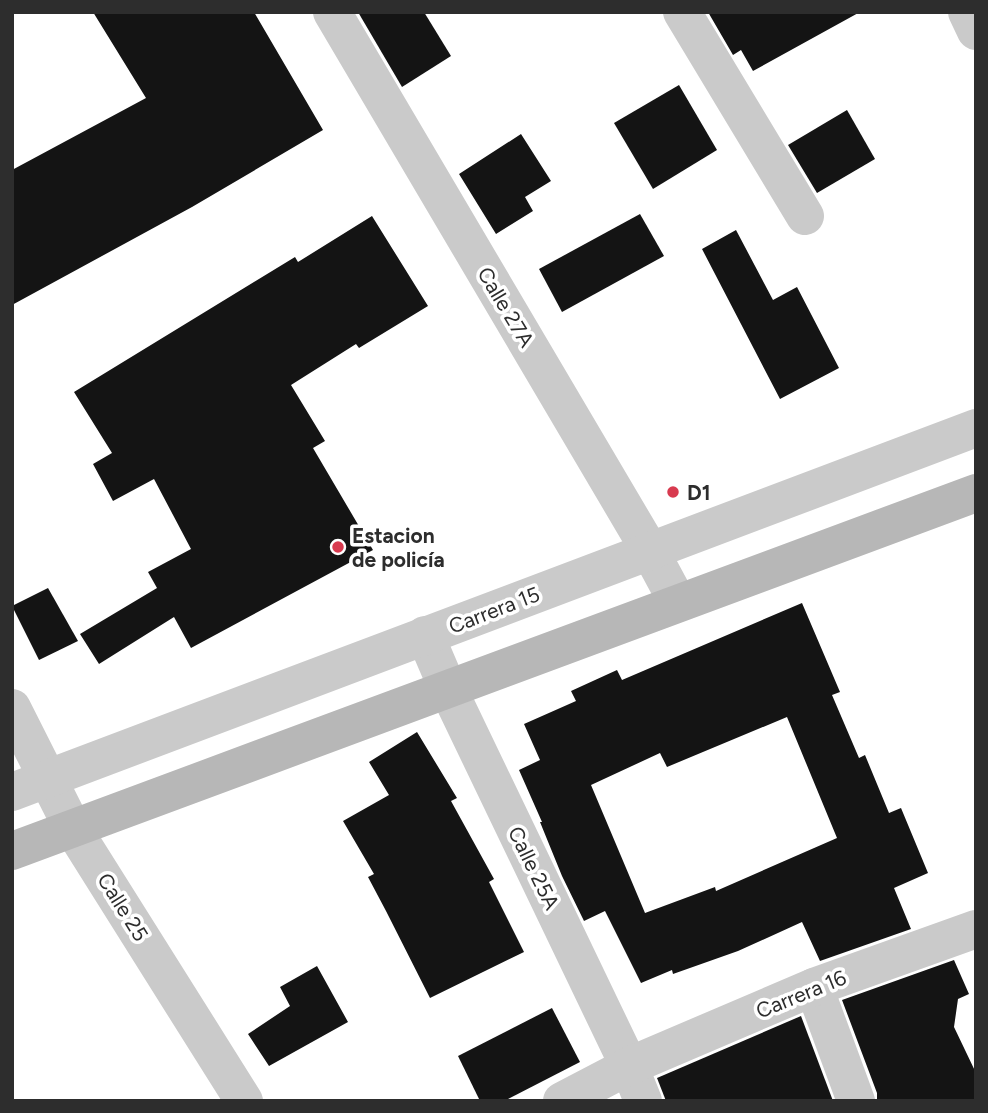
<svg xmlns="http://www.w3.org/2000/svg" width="988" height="1113" viewBox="0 0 988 1113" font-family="Figtree,sans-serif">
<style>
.building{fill:#141414;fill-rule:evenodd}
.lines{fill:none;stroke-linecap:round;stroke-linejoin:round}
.minor{stroke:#cacaca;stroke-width:38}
.tertiary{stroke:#cacaca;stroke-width:38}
.secondary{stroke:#b7b7b7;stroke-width:38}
.poi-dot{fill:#d83a4f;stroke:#fff;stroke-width:2.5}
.labels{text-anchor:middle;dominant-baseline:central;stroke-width:7;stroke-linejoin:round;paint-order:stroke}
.street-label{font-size:21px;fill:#2d2d2d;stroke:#fff}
.poi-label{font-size:21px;font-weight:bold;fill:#2d2d2d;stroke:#fff;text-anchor:start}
</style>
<rect width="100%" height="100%" fill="#fff"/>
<g class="building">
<path d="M 93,12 L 254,12 L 323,130 L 192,207 L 12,305 L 12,170 L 146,98 Z"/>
<path d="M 358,12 L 424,12 L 451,56 L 402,87 Z"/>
<path d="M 708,12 L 860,12 L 753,71 L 741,50 L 733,55 Z"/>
<path d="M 679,85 L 717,150 L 653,189 L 614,123 Z"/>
<path d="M 847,110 L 875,159 L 817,193 L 788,145 Z"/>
<path d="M 521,134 L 551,181 L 525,197 L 533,211 L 496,234 L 459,174 Z"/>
<path d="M 640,214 L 664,256 L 562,312 L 539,269 Z"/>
<path d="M 372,216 L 428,306 L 359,348 L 356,344 L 291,385 L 325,441 L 313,448 L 373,550 L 191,648 L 174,617 L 99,664 L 80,634 L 157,588 L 148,572 L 191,549 L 154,479 L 113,501 L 93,464 L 112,453 L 74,392 L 295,257 L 298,262 Z"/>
<path d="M 736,230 L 773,300 L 797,287 L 839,368 L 780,399 L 702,249 Z"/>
<path d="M 48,588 L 78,641 L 39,660 L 12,606 Z"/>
<path d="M 802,603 L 840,692 L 832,695 L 859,758 L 865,755 L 889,813 L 901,808 L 928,873 L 894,888 L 911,929 L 820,961 L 802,922 L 738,951 L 673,974 L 672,970 L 641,983 L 605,911 L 584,921 L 562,876 L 540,822 L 542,822 L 519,770 L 540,760 L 524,724 L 576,701 L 571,691 L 617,670 L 622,680 ZM 787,717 L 837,838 L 716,891 L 715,887 L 645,913 L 591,785 L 660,753 L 667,767 Z"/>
<path d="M 417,732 L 457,798 L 451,801 L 494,879 L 489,882 L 524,952 L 430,998 L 386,911 L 368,877 L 374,874 L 343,821 L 389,795 L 369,762 Z"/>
<path d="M 954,960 L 969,994 L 958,999 L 954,1027 L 976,1073 L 976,1101 L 877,1101 L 877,1093 L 842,1000 Z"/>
<path d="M 317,966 L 348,1022 L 269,1066 L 248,1034 L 290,1006 L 280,987 Z"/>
<path d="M 552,1008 L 580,1062 L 504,1101 L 480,1101 L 458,1056 Z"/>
<path d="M 801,1016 L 833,1101 L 666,1101 L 657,1078 Z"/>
</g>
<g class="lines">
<g class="minor">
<path d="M 332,12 L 650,551 L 678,603"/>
<path d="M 682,12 L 805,216"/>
<path d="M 967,12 L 976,31"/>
<path d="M 425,635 L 448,689 L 629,1066 L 643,1101"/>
<path d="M 12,708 L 73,829 L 244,1101"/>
<path d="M 814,987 L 856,1101"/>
<path d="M 562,1101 L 629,1066 L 814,987 L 976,929"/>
</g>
<path class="tertiary" d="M 12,792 L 976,428"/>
<path class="secondary" d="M 12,851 L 976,493"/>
</g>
<g class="poi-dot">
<circle cx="673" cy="492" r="7"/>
<circle cx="338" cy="547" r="7"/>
</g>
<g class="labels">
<g class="street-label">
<text transform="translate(506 307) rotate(59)">Calle 27A</text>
<text transform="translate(494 610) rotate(-21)">Carrera 15</text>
<text transform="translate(534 868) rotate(64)">Calle 25A</text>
<text transform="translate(123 907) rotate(58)">Calle 25</text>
<text transform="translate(801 994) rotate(-22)">Carrera 16</text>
</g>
<g class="poi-label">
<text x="687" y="492">D1</text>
<text x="352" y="535">Estacion<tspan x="352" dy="24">de policía</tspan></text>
</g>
</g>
<rect width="988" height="1113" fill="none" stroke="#2d2d2d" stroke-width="28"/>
</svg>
